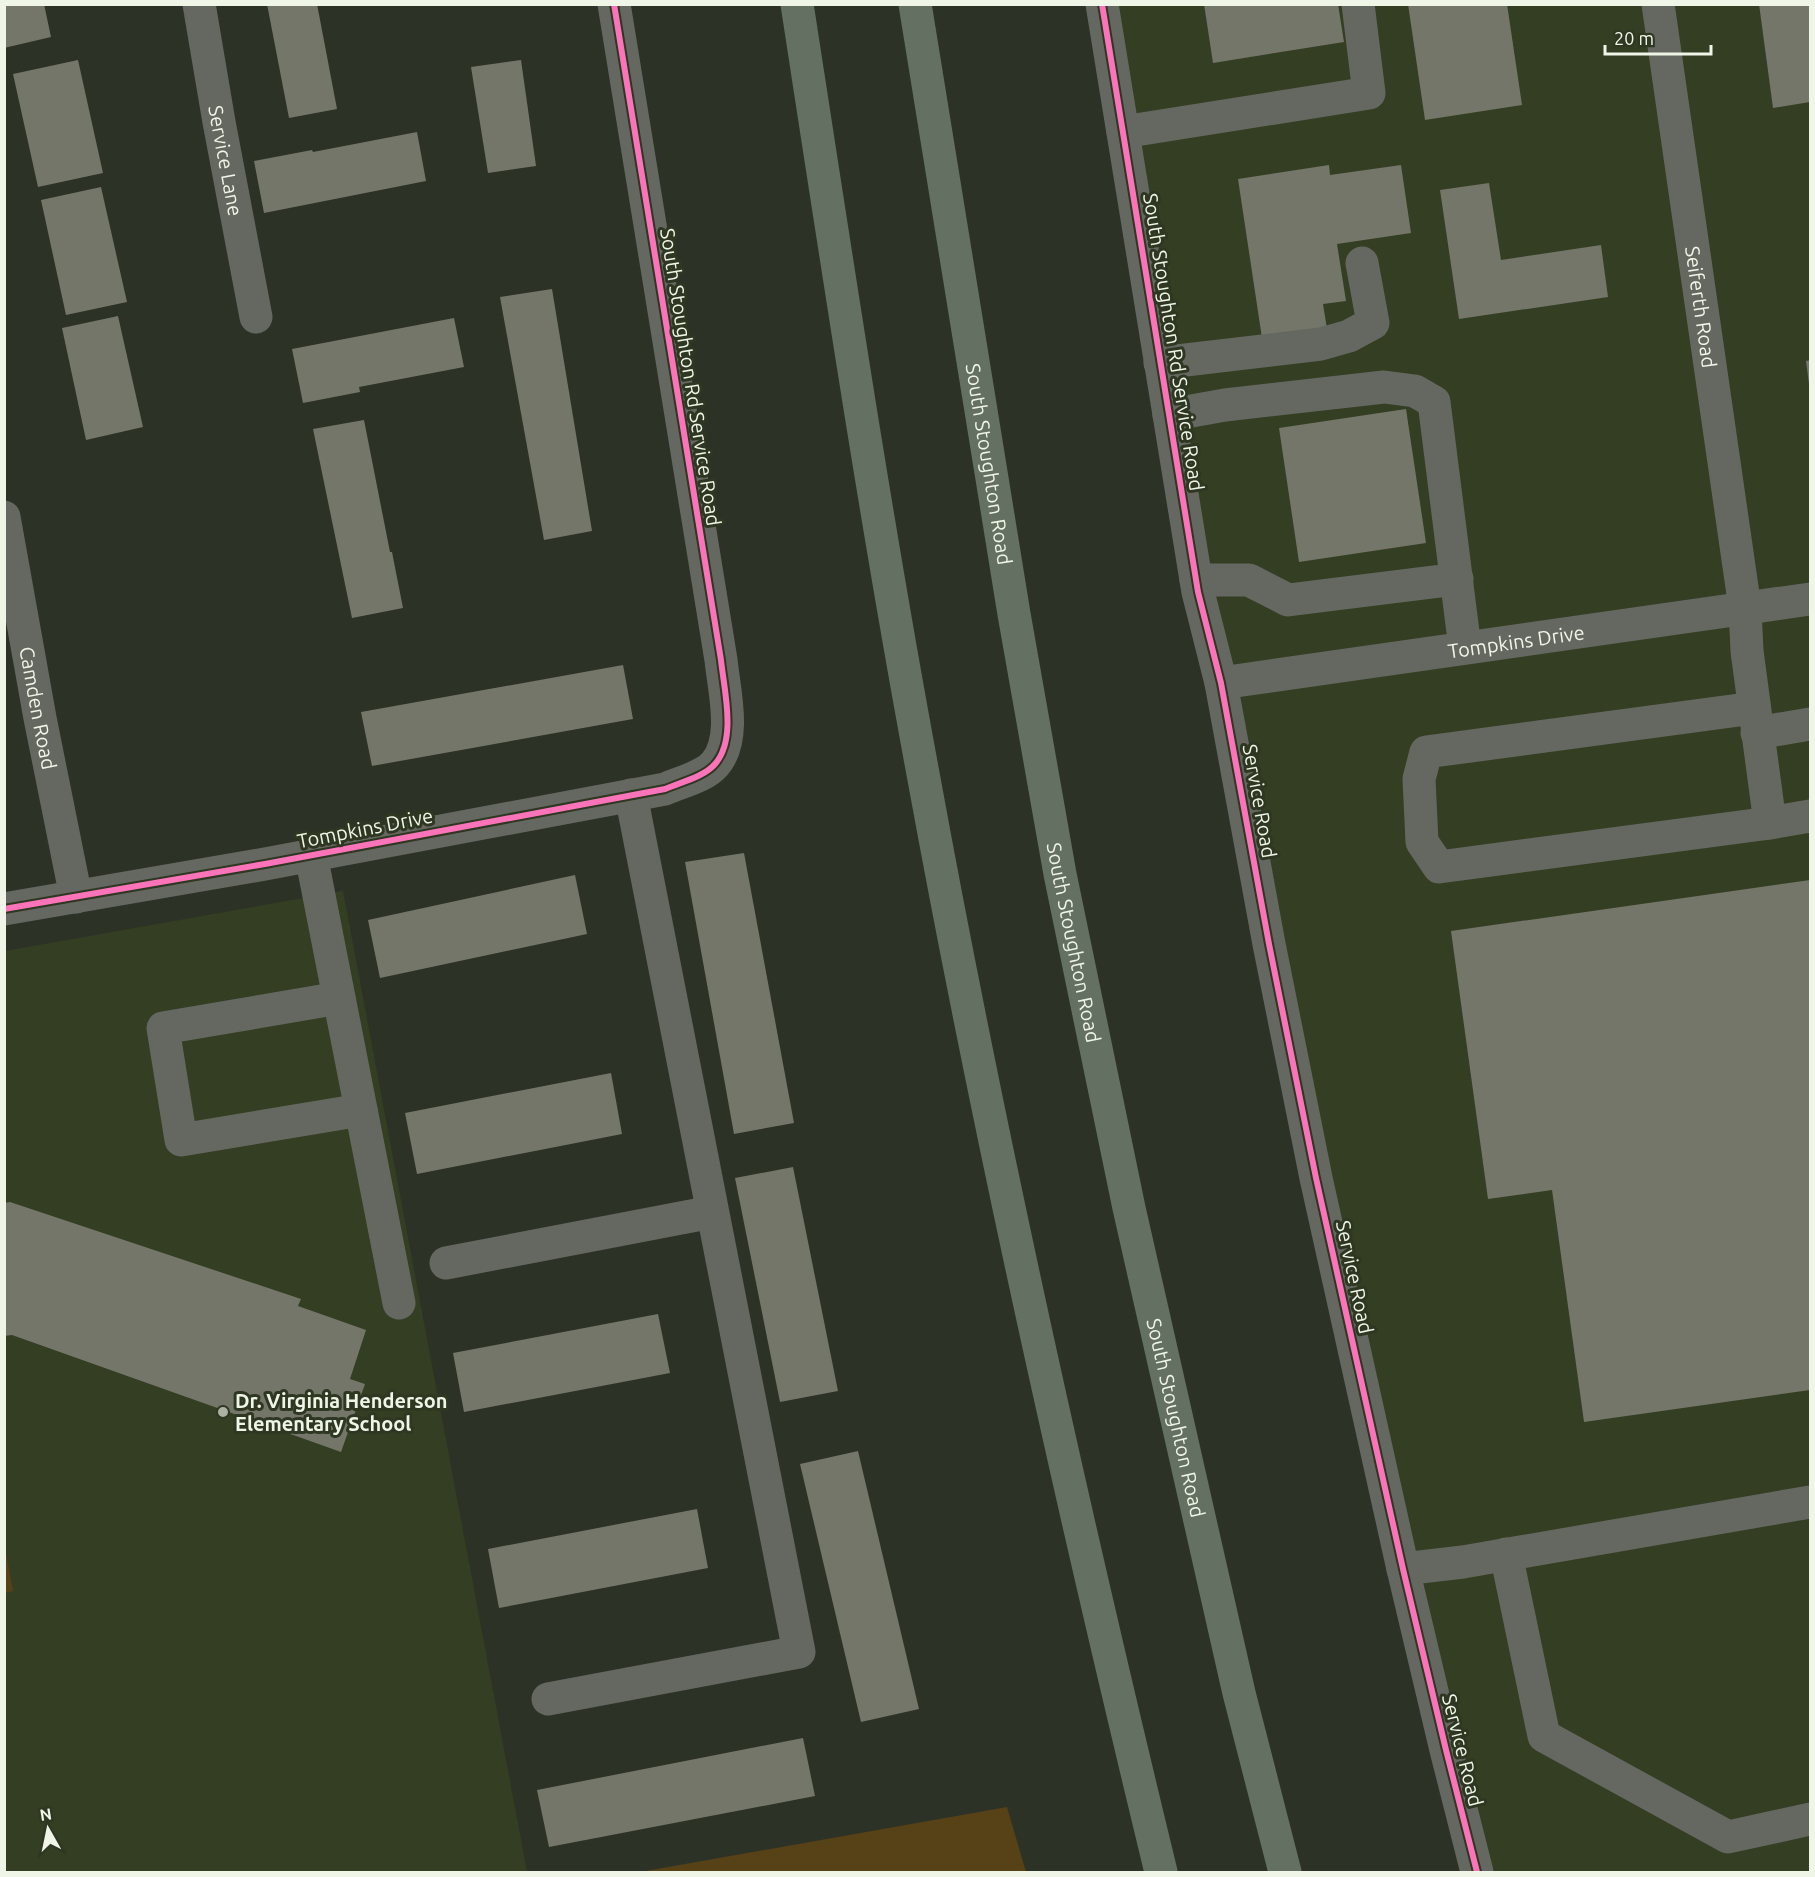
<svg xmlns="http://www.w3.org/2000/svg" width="1815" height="1877" viewBox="0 0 1815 1877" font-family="Ubuntu,sans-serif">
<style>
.built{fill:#343e23}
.green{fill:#574116}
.building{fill:#74766a}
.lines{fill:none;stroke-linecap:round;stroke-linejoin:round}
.minor{stroke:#656860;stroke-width:33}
.major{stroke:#647062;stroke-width:33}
.cycleway-casing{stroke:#2e3721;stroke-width:10}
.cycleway{stroke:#fb73b8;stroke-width:6}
.poi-dot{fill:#abb1a3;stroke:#2e3721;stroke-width:2}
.labels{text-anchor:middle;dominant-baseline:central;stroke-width:6;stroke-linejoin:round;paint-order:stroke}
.street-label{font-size:20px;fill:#eff5e7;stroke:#2e3721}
.poi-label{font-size:20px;font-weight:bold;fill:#eff5e7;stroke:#2e3721;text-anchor:start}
</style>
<rect width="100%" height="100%" fill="#2d3226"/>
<g class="built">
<path d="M 1102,5 L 1810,5 L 1810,1872 L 1472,1872 L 1316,1178 Z"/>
<path d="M 343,891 L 527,1872 L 5,1872 L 5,951 Z"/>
</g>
<g class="green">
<path d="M 5,1548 L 13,1591 L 5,1593 L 4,1593 Z"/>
<path d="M 1007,1807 L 1026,1872 L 640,1872 Z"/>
</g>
<g class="building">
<path d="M 4,4 L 44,4 L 51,37 L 4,48 Z"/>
<path d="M 267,4 L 317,4 L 337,109 L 289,118 Z"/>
<path d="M 1204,4 L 1338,4 L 1344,42 L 1213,63 Z"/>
<path d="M 1408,4 L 1507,4 L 1522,105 L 1425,120 Z"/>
<path d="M 1759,4 L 1810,4 L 1810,102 L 1773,108 Z"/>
<path d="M 78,60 L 103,173 L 38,187 L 13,74 Z"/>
<path d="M 521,60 L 536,166 L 488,173 L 471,67 Z"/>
<path d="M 417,132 L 426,181 L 264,213 L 254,161 L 312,150 L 313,152 Z"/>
<path d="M 1329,165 L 1330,175 L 1401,165 L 1411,233 L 1337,244 L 1346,301 L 1323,304 L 1327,329 L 1262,338 L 1238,179 Z"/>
<path d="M 1489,183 L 1501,260 L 1601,245 L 1608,297 L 1459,319 L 1440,190 Z"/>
<path d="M 101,187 L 127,302 L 66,315 L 41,200 Z"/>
<path d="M 552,289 L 592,531 L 544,540 L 500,297 Z"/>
<path d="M 118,316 L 143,427 L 86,440 L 62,328 Z"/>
<path d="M 454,318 L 464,367 L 359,387 L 360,392 L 303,403 L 292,349 Z"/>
<path d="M 1810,360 L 1810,384 L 1809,384 L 1806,361 Z"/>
<path d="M 1406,409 L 1426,543 L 1299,562 L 1279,428 Z"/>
<path d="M 364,420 L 390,552 L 392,552 L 403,608 L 352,618 L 313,429 Z"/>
<path d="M 623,665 L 633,719 L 372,766 L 361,712 Z"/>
<path d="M 744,853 L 794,1123 L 734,1134 L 685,862 Z"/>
<path d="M 575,875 L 587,934 L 380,978 L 368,920 Z"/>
<path d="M 1810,880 L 1810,1390 L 1584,1422 L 1552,1190 L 1488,1199 L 1451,931 Z"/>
<path d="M 611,1073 L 622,1134 L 417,1174 L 405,1113 Z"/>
<path d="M 793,1167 L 838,1391 L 780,1402 L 735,1178 Z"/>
<path d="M 10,1202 L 301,1299 L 298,1306 L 366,1330 L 350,1379 L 365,1384 L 341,1452 L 12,1335 L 4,1336 L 4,1203 Z"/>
<path d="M 658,1314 L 670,1373 L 464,1412 L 453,1353 Z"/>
<path d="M 858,1451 L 919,1709 L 861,1722 L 800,1464 Z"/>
<path d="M 697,1509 L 708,1568 L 499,1608 L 488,1549 Z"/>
<path d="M 803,1738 L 815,1796 L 549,1847 L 537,1790 Z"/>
</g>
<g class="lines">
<g class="minor">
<path id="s1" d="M 199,4 L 219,122 L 256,317"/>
<path d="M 1102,4 L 1198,592 L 1221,683 L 1269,944 L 1316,1178 L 1403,1569 L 1446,1750 L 1477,1872"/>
<path id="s2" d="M 1658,4 L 1745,608 L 1747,651 L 1770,823 L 1810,816"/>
<path d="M 1123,132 L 1369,93 L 1358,4"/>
<path d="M 1160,363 L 1321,344 L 1349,336 L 1373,323 L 1362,263"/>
<path d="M 1169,415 L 1225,405 L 1384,387 L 1415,391 L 1434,402 L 1465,648"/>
<path id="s3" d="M 4,517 L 40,718 L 76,897"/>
<path d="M 1196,580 L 1249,580 L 1288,600 L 1457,579"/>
<path id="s4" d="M 1221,683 L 1810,599"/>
<path d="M 1754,708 L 1426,752 L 1419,779 L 1422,842 L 1439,867 L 1770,823"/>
<path d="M 1757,733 L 1810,724"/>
<path d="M 311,855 L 399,1303"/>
<path d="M 4,909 L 265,864 L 665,789 C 681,782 704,777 715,764 C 737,739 724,690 721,660 L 614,4"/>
<path d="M 339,998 L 163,1028 L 181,1140 L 361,1110"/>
<path d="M 446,1263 L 712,1212"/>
<path d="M 1506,1554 L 1544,1736 L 1728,1837 L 1810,1819"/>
<path d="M 1403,1569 L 1463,1562 L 1810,1502"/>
<path d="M 548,1699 L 799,1652 L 631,795"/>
</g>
<g class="major">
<path d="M 797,4 C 837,263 876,522 924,779 C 991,1146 1073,1510 1161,1872"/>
<path id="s5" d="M 915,4 L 1014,614 L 1060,874 L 1129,1208 L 1239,1693 L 1285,1872"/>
</g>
<defs>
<g id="cycleway">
<path d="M 1102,4 L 1198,592 L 1221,683 L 1269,944 L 1316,1178 L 1403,1569 L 1446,1750 L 1477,1872"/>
<path d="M 4,909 L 265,864 L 665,789 C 681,782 704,777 715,764 C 737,739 724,690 721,660 L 614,4"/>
</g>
</defs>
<use href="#cycleway" class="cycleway-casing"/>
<use href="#cycleway" class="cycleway"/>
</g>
<circle class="poi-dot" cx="223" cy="1412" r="6"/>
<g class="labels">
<g class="street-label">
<text stroke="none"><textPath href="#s1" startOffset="159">Service Lane</textPath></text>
<text stroke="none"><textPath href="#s2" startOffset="306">Seiferth Road</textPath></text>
<text transform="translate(1174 342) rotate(81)">South Stoughton Rd Service Road</text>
<text transform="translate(691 377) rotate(81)">South Stoughton Rd Service Road</text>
<text stroke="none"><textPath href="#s5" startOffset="466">South Stoughton Road</textPath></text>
<text stroke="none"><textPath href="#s4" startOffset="298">Tompkins Drive</textPath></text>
<text stroke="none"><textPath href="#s3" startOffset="194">Camden Road</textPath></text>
<text transform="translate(1260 801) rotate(80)">Service Road</text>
<text transform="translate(365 828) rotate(-11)">Tompkins Drive</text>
<text stroke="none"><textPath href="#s5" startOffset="952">South Stoughton Road</textPath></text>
<text transform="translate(1355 1277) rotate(78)">Service Road</text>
<text stroke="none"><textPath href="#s5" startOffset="1438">South Stoughton Road</textPath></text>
<text transform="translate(1463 1750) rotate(76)">Service Road</text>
</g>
<g class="poi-label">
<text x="235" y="1400">Dr. Virginia Henderson<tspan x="235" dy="23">Elementary School</tspan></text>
</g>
</g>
<rect width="1815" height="1877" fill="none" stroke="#eff5e7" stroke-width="12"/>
<g transform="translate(48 1829) rotate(351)" stroke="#2e3721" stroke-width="4.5" paint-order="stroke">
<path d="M0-4.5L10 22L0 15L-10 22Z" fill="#eff5e7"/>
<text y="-9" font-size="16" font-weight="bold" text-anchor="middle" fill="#eff5e7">N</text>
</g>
<path d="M1605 45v9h106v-9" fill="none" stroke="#eff5e7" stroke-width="3"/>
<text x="1614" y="45" font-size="18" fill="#eff5e7" stroke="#2e3721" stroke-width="4.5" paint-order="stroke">20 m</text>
</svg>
